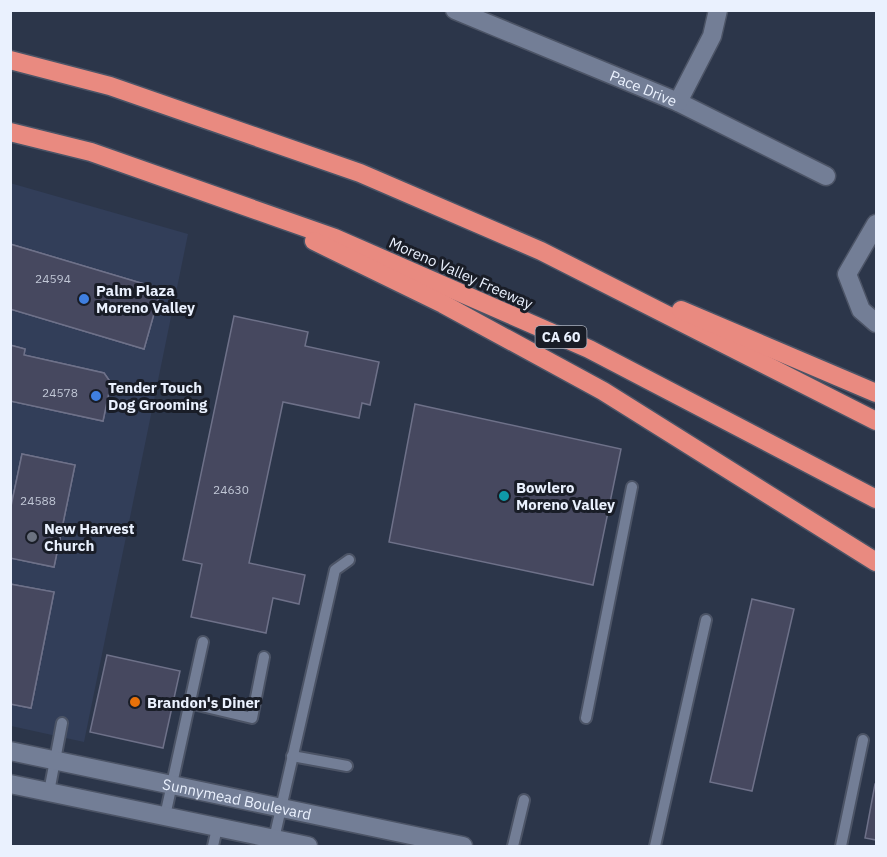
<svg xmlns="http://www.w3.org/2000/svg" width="887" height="857" viewBox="0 0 887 857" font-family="'IBM Plex Sans',sans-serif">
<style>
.built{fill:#323e59}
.building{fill:#46485f;stroke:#6e7189;stroke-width:1.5}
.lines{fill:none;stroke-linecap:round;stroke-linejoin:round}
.lane-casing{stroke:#4c5466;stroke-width:14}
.street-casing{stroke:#4c5466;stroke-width:21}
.secondary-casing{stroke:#4c5466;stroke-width:21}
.highway-casing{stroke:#4c5466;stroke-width:21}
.lane{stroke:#737e96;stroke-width:10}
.street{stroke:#737e96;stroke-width:18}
.secondary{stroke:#737e96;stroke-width:18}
.highway{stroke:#e98a80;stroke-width:18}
.shop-dot{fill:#3f7fe0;stroke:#191d27;stroke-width:2}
.culture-dot{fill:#0f9aa8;stroke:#191d27;stroke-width:2}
.worship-dot{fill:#6b7280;stroke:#191d27;stroke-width:2}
.food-dot{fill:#e8710a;stroke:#191d27;stroke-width:2}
.labels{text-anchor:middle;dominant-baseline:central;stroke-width:6;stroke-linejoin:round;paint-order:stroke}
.number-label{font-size:12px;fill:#c1c7d6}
.shield{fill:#191d27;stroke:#abb1be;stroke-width:1.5}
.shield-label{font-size:14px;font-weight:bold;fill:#eaf1fe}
.street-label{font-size:15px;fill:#eaf1fe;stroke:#191d27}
.poi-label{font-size:15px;font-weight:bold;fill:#eaf1fe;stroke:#191d27;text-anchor:start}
</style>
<rect width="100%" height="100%" fill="#2c364a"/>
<path class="built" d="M 10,183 L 188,234 L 84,742 L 11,726 Z"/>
<g class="building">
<path d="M 10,244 L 161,289 L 144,349 L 10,309 Z"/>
<path d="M 10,244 L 161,289 L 144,349 L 10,309 Z"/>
<path d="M 234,316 L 308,332 L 305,346 L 379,362 L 370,405 L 362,403 L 359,418 L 283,402 L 249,563 L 305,575 L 299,604 L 273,598 L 266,633 L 191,617 L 202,564 L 183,560 Z"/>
<path d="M 10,345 L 25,349 L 24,355 L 104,373 L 111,383 L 103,421 L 10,401 Z"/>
<path d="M 10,345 L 25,349 L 24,355 L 104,373 L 111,383 L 103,421 L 10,401 Z"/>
<path d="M 415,404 L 621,449 L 593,585 L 389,542 Z"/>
<path d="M 22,454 L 75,465 L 54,567 L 10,558 L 10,511 Z"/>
<path d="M 22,454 L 75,465 L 54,567 L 10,558 L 10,511 Z"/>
<path d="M 10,584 L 54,592 L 31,708 L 10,704 Z"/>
<path d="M 10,584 L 54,592 L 31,708 L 10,704 Z"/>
<path d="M 752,599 L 794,609 L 752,791 L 710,782 Z"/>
<path d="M 107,655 L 180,671 L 163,748 L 90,732 Z"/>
<path d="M 875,784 L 876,784 L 876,840 L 865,838 Z"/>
</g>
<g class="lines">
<defs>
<g id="lane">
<path d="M 189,703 L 252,718 L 264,657"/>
<path d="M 586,718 L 632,487"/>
<path d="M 292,756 L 347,766"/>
<path d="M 49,792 L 62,723"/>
<path d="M 165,816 L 203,642"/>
<path d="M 274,839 L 335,570 L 349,560"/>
<path d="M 213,846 L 217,828"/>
<path d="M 513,846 L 524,800"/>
<path d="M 655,846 L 706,620"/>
<path d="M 841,846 L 863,740"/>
</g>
<g id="street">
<path id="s1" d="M 455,10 L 678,102 L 826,176"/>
<path d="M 678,102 L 712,36 L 718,10"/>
<path d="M 876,224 L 847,274 L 861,310 L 876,323"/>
</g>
<g id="secondary">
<path id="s2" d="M 10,751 L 463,846"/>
<path d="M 10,784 L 308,846"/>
</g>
<g id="highway">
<path d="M 10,60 L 110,86 L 360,173 L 541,251 L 876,421"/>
<path d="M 10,132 L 91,152 L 335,238 L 589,349 L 876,499"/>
<path d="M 314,241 L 443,304 L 603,391 L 876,562"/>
<path d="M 681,310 L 876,393"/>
</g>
</defs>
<use href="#lane" class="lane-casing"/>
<use href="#street" class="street-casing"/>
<use href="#secondary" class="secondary-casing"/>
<use href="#highway" class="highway-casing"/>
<use href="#lane" class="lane"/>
<use href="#street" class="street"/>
<use href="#secondary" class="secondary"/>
<use href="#highway" class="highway"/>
</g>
<g class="shop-dot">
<circle cx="84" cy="299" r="6"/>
<circle cx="96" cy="396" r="6"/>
</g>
<circle class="culture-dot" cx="504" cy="496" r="6"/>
<circle class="worship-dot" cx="32" cy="537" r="6"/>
<circle class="food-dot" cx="135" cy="702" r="6"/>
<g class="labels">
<g class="number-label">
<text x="53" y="278">24594</text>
<text x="60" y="392">24578</text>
<text x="231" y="489">24630</text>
<text x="38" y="500">24588</text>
</g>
<rect class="shield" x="535.5" y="326" width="51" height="22" rx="4.5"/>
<g class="shield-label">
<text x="561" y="337">CA 60</text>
</g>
<g class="street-label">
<text stroke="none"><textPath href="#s1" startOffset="204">Pace Drive</textPath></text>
<text transform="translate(461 273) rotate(24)">Moreno Valley Freeway</text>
<text stroke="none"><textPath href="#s2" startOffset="232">Sunnymead Boulevard</textPath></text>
</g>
<g class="poi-label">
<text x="96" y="290">Palm Plaza<tspan x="96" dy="17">Moreno Valley</tspan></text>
<text x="108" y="387">Tender Touch<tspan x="108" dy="17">Dog Grooming</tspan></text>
<text x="516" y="487">Bowlero<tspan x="516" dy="17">Moreno Valley</tspan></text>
<text x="44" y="528">New Harvest<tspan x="44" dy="17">Church</tspan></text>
<text x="147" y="702">Brandon's Diner</text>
</g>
</g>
<rect width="887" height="857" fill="none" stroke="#eaf1fe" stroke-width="24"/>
</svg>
